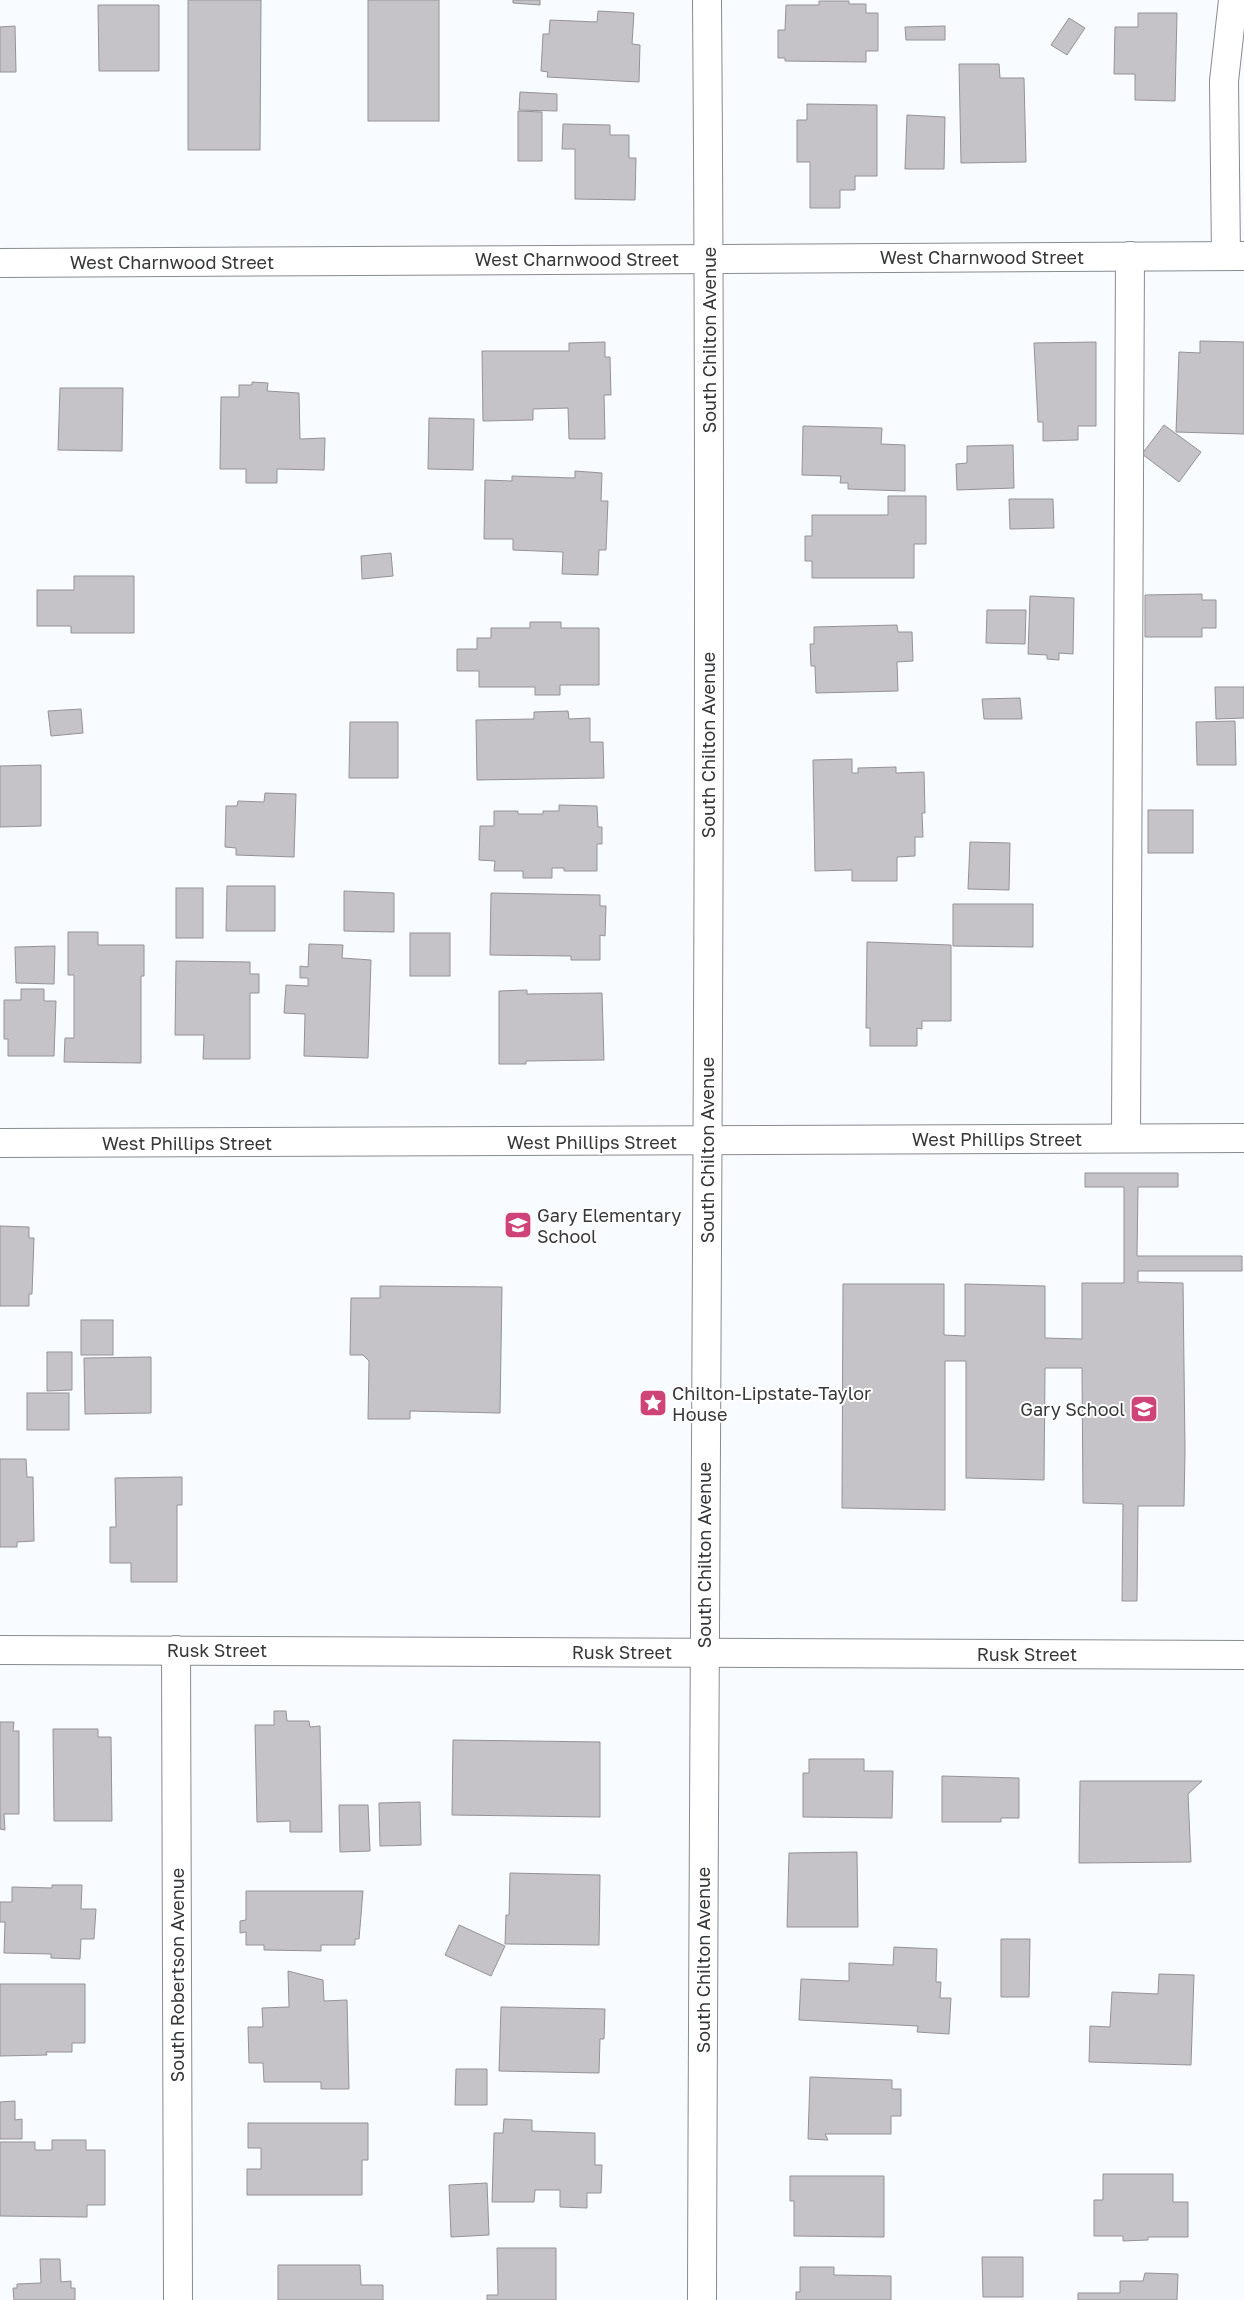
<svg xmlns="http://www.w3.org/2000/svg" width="1244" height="2300" viewBox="0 0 1244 2300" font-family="'Golos Text',sans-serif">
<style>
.building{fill:#c6c3c8;stroke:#949297}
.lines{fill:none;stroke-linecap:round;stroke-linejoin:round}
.minor-casing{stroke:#888b90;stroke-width:30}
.minor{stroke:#fff;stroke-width:28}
.labels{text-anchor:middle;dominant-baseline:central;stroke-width:4;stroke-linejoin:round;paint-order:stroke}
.street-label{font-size:18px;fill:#363739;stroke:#fff}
.poi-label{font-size:18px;fill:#363739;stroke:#fff;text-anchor:start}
</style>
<rect width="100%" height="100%" fill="#f8fbff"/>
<g class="building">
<path d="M 188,0 L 261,0 L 260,150 L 188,150 Z"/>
<rect x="368" y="0" width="71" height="121"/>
<path d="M 513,0 L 540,0 L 540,5 L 513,3 Z"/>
<path d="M 819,1 L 849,1 L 849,4 L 866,4 L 866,13 L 878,13 L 878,51 L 866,51 L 866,62 L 785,61 L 785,58 L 778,58 L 778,30 L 785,30 L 786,5 L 819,5 Z"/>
<path d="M 98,5 L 159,5 L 159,71 L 99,71 Z"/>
<path d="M 598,11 L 634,13 L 632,44 L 640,45 L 639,82 L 547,77 L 548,72 L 541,71 L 543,34 L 549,34 L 550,20 L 597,22 Z"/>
<path d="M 1138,13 L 1177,13 L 1175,101 L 1135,100 L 1135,74 L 1114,74 L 1115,27 L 1138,27 Z"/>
<path d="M 1069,18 L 1085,28 L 1067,55 L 1051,45 Z"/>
<path d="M 15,26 L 16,72 L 0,72 L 0,27 Z"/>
<path d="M 945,26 L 945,40 L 906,40 L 905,27 Z"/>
<path d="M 959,64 L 999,64 L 1000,78 L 1024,78 L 1026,162 L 961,163 Z"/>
<path d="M 520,92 L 557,94 L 557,111 L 519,110 Z"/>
<path d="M 807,104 L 877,105 L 877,176 L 855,176 L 855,190 L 840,190 L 840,208 L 810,208 L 810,162 L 797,162 L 797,120 L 807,120 Z"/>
<path d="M 518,111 L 542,112 L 542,161 L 518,161 Z"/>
<path d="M 907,115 L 945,117 L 944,169 L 905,169 Z"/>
<path d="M 563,124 L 610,125 L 610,135 L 629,135 L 629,158 L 636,158 L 635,200 L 575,199 L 575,149 L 562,149 Z"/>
<path d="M 1200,341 L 1244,342 L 1244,434 L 1176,432 L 1179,352 L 1200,353 Z"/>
<path d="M 605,342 L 605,357 L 610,357 L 611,395 L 604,395 L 605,439 L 569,439 L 568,408 L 533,409 L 533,420 L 483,421 L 482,351 L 569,351 L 569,343 Z"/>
<path d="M 1096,342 L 1096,426 L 1078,426 L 1078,440 L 1043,441 L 1043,422 L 1038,422 L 1034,343 Z"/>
<path d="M 252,382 L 268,383 L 267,391 L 299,393 L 300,439 L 325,438 L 324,470 L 277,469 L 277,483 L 246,483 L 246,469 L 220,469 L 221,397 L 239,397 L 239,385 L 252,385 Z"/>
<path d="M 60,388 L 123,388 L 122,451 L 58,450 Z"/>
<path d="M 429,418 L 474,419 L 473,470 L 428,469 Z"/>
<path d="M 1164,425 L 1201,452 L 1179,482 L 1142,454 Z"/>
<path d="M 803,426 L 882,428 L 881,444 L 905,445 L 905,491 L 848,489 L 848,483 L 840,483 L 841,476 L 802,475 Z"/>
<path d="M 1013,445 L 1014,488 L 957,490 L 956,464 L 967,463 L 967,446 Z"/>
<path d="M 575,471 L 602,473 L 601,501 L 608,501 L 606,550 L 599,550 L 598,575 L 562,574 L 563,552 L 513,550 L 513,539 L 484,539 L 485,480 L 512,481 L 512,476 L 575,478 Z"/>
<path d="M 888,496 L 926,496 L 926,544 L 914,544 L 914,578 L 812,578 L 812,561 L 805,561 L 805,536 L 812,536 L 812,515 L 888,515 Z"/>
<path d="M 1009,499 L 1053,499 L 1054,528 L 1010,529 Z"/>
<path d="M 391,553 L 393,576 L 362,579 L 361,556 Z"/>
<path d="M 74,576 L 134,576 L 134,633 L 71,633 L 71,626 L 37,626 L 37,590 L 74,590 Z"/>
<path d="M 1202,594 L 1202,600 L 1216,600 L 1216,628 L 1202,628 L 1202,637 L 1145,637 L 1145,595 Z"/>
<path d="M 1030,596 L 1074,598 L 1073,654 L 1059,653 L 1059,660 L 1047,659 L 1047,655 L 1028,654 Z"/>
<path d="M 987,610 L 1026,610 L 1025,644 L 986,643 Z"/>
<path d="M 530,622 L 561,622 L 561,628 L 599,628 L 599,685 L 560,685 L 560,695 L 535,695 L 535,687 L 479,687 L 479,671 L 457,671 L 457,649 L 477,649 L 477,638 L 491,638 L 491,628 L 530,628 Z"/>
<path d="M 897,625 L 898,632 L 912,632 L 913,661 L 897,662 L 898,691 L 816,693 L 815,666 L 811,666 L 810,644 L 814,644 L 814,627 Z"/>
<path d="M 1215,687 L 1244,687 L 1244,718 L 1216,719 Z"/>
<path d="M 1020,698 L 1022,719 L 984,719 L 982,699 Z"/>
<path d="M 81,709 L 83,733 L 51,736 L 48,711 Z"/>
<path d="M 568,711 L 569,719 L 590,718 L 590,742 L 603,742 L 604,778 L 477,780 L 476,720 L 534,719 L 534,712 Z"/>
<path d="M 1235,721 L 1236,765 L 1197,765 L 1196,722 Z"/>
<path d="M 350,722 L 398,722 L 398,778 L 349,778 Z"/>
<path d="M 852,759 L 852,773 L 858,773 L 858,768 L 896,767 L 896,773 L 924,772 L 925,813 L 922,813 L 923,837 L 915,837 L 915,856 L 897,857 L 897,881 L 852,881 L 852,870 L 815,871 L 813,760 Z"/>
<path d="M 41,765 L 41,826 L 0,827 L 0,766 Z"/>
<path d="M 265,793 L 296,794 L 294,857 L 236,855 L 236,848 L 225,847 L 226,806 L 237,806 L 238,801 L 264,802 Z"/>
<path d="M 559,805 L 597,806 L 598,827 L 602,827 L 602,844 L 597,844 L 597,871 L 564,871 L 564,868 L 552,868 L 552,878 L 523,878 L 523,871 L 494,871 L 495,861 L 479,860 L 480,826 L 494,826 L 494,811 L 518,811 L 518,814 L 543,814 L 543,811 L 559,811 Z"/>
<rect x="1148" y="810" width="45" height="43"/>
<path d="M 970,842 L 1010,843 L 1009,890 L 968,889 Z"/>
<path d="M 227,886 L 275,886 L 275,931 L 226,931 Z"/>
<rect x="176" y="888" width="27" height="50"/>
<path d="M 344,891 L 394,893 L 394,932 L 344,931 Z"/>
<path d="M 491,893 L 600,895 L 600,906 L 606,906 L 605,936 L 600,935 L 600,960 L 571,960 L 571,956 L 490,955 Z"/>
<path d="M 953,904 L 1033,904 L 1033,947 L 953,946 Z"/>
<path d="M 68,932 L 98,932 L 98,945 L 144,945 L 144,976 L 141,976 L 141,1063 L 64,1062 L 65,1038 L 74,1038 L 74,975 L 68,975 Z"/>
<rect x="410" y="933" width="40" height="43"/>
<path d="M 867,942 L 951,945 L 951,1021 L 922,1021 L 922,1029 L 917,1028 L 917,1046 L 870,1046 L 870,1028 L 866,1028 Z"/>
<path d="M 309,944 L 343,945 L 342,958 L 371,960 L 368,1058 L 304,1056 L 305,1014 L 284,1013 L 286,985 L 308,986 L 308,978 L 300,978 L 300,966 L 308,967 Z"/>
<path d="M 55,946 L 54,984 L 16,983 L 15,947 Z"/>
<path d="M 176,961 L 250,962 L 250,974 L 259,974 L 259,993 L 250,993 L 250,1059 L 203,1059 L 204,1035 L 175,1035 Z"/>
<path d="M 21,989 L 44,989 L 44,1001 L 56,1001 L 54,1056 L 8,1056 L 8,1039 L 4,1039 L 4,1000 L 21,1000 Z"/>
<path d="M 527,990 L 527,994 L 602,993 L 604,1060 L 526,1061 L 526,1064 L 499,1064 L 499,991 Z"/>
<path d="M 1085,1173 L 1178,1173 L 1178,1187 L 1138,1187 L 1137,1256 L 1242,1256 L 1242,1271 L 1138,1271 L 1138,1282 L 1183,1283 L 1185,1450 L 1184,1506 L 1138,1506 L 1137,1601 L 1122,1601 L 1123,1504 L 1083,1503 L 1082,1368 L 1045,1368 L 1044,1480 L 966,1478 L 966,1361 L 945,1361 L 945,1510 L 842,1508 L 843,1284 L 944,1284 L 944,1335 L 965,1336 L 965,1284 L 1045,1286 L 1045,1338 L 1082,1339 L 1082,1283 L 1124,1283 L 1124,1187 L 1085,1187 Z"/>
<path d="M 0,1226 L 29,1227 L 29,1238 L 34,1238 L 32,1294 L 29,1294 L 29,1306 L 0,1306 Z"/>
<path d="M 380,1286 L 502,1287 L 500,1413 L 410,1411 L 410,1419 L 368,1419 L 369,1361 L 363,1355 L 350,1355 L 351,1298 L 380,1298 Z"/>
<rect x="81" y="1320" width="32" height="35"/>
<path d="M 47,1352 L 72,1352 L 72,1390 L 47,1391 Z"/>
<path d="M 151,1357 L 151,1413 L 85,1414 L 84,1358 Z"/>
<rect x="27" y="1393" width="42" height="37"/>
<path d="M 0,1459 L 26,1459 L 27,1477 L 33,1477 L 34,1541 L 17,1542 L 17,1547 L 0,1547 Z"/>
<path d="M 182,1477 L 182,1505 L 177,1505 L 177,1582 L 131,1582 L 131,1563 L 110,1563 L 110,1527 L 116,1527 L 115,1478 Z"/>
<path d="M 274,1711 L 286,1711 L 287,1721 L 309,1721 L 310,1727 L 320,1726 L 322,1832 L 290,1832 L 290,1821 L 257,1822 L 255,1725 L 274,1725 Z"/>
<path d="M 0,1722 L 14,1722 L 13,1731 L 19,1731 L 19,1814 L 4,1814 L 5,1830 L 0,1829 Z"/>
<path d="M 53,1729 L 98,1729 L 98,1737 L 111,1737 L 112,1821 L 54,1821 Z"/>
<path d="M 453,1740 L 600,1742 L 600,1817 L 452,1815 Z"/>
<path d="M 809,1759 L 864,1759 L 864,1771 L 893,1771 L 892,1818 L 803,1817 L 803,1773 L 809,1773 Z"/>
<path d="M 942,1776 L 1019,1778 L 1019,1818 L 1001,1818 L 1001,1822 L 942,1822 Z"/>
<path d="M 1080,1781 L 1202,1781 L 1188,1794 L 1191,1862 L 1079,1863 Z"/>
<path d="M 420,1802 L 421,1845 L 380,1846 L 379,1803 Z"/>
<path d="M 339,1805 L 368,1805 L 370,1851 L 340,1852 Z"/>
<path d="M 857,1852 L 858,1927 L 787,1927 L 789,1853 Z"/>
<path d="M 510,1873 L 600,1875 L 599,1945 L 505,1944 L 506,1915 L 509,1915 Z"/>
<path d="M 52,1885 L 82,1885 L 81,1909 L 96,1909 L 94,1939 L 81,1939 L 80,1959 L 51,1958 L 51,1954 L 4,1953 L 5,1922 L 0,1922 L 0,1902 L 12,1902 L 12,1887 L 52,1888 Z"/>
<path d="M 246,1891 L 363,1891 L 359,1939 L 355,1939 L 355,1945 L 321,1945 L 321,1951 L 264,1950 L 264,1945 L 246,1945 L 246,1932 L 240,1933 L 240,1921 L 246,1920 Z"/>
<path d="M 459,1925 L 505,1946 L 491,1976 L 445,1955 Z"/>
<path d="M 1001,1939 L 1030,1939 L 1029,1997 L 1001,1997 Z"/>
<path d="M 894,1947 L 937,1949 L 936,1982 L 941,1982 L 940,1998 L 951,1998 L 949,2034 L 917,2032 L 918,2026 L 799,2020 L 801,1979 L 849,1981 L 849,1963 L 893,1965 Z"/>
<path d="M 288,1971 L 323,1980 L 324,2001 L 347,2000 L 349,2089 L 321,2089 L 321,2082 L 264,2082 L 263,2063 L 249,2063 L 248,2027 L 263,2027 L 262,2008 L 289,2007 Z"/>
<path d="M 1159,1974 L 1194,1975 L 1191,2065 L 1089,2062 L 1090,2026 L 1110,2027 L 1112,1992 L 1158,1994 Z"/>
<path d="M 0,1984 L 85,1984 L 85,2043 L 72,2043 L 72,2052 L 46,2052 L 47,2055 L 0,2056 Z"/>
<path d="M 501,2007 L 605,2009 L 604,2039 L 600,2039 L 599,2073 L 499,2071 Z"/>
<path d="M 456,2069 L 487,2069 L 487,2105 L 455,2105 Z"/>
<path d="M 810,2077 L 892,2080 L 892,2089 L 901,2089 L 901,2116 L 891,2116 L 891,2134 L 825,2134 L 828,2140 L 808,2139 Z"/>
<path d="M 15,2101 L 15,2120 L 22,2119 L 22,2139 L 0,2139 L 0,2102 Z"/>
<path d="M 504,2119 L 532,2120 L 532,2131 L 595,2133 L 595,2165 L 602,2165 L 601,2193 L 587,2193 L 587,2208 L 560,2207 L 560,2190 L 535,2190 L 534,2202 L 492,2202 L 494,2133 L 503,2133 Z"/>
<path d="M 248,2123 L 368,2123 L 368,2160 L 362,2160 L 362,2195 L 247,2195 L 247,2169 L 261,2169 L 261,2148 L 248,2148 Z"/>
<path d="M 52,2140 L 86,2140 L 86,2150 L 105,2150 L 105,2205 L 87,2205 L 87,2217 L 0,2216 L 0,2142 L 35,2142 L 35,2150 L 52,2150 Z"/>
<path d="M 1103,2174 L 1173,2174 L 1173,2202 L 1188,2202 L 1188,2237 L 1148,2237 L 1148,2240 L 1123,2241 L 1123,2236 L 1094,2236 L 1094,2200 L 1103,2200 Z"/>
<path d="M 790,2176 L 884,2176 L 884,2237 L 794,2236 L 794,2201 L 790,2201 Z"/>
<path d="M 487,2183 L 489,2235 L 451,2237 L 449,2185 Z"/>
<path d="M 497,2248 L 556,2248 L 556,2300 L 487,2300 L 487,2295 L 498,2295 Z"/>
<path d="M 982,2257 L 1023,2257 L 1023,2297 L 983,2297 Z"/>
<path d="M 40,2259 L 60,2259 L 61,2282 L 71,2281 L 71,2288 L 75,2288 L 75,2300 L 14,2300 L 13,2288 L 17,2288 L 17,2284 L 41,2283 Z"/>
<path d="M 278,2265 L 360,2265 L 361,2285 L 383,2285 L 383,2300 L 278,2300 Z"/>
<path d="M 800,2267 L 834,2267 L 834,2275 L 891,2276 L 891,2300 L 796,2300 L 796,2292 L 800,2292 Z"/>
<path d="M 1145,2273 L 1178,2274 L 1177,2300 L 1078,2300 L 1078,2293 L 1120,2293 L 1120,2281 L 1143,2281 Z"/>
</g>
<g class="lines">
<defs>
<g id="minor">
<path d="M 1226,256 L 1224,81 L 1233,0"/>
<path d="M 0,263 L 1244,256"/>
<path d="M 1126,1138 L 1130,256"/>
<path d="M 0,1143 L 1244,1138"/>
<path d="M 0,1650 L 1244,1655"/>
<path d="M 176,1650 L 178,2300"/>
<path d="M 702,2300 C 704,1533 713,767 707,0"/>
</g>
</defs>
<use href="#minor" class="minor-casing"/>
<use href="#minor" class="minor"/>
</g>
<defs>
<symbol id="school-square" viewBox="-11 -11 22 22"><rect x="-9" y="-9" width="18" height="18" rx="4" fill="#ce4479" stroke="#fff"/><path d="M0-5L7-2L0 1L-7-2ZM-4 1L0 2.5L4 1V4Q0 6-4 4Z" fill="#fff"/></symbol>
<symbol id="sight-square" viewBox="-11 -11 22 22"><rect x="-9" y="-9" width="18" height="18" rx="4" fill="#ce4479" stroke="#fff"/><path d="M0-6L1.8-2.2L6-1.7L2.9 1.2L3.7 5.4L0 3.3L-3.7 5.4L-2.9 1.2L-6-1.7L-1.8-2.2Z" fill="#fff"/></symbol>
</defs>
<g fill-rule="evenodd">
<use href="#school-square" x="502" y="1209" width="32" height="32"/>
<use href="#sight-square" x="637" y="1387" width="32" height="32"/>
<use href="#school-square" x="1128" y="1393" width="32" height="32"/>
</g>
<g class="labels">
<g class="street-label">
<text x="982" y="257">West Charnwood Street</text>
<text x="577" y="259">West Charnwood Street</text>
<text x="172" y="262">West Charnwood Street</text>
<text transform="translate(709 340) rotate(-90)">South Chilton Avenue</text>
<text transform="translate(708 745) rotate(-90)">South Chilton Avenue</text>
<text x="997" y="1139">West Phillips Street</text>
<text x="592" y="1142">West Phillips Street</text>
<text x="187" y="1143">West Phillips Street</text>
<text transform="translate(707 1150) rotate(-90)">South Chilton Avenue</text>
<text transform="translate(704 1555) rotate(-90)">South Chilton Avenue</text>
<text x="217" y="1650">Rusk Street</text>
<text x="622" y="1652">Rusk Street</text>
<text x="1027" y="1654">Rusk Street</text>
<text transform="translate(703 1960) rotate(-90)">South Chilton Avenue</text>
<text transform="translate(177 1975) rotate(-90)">South Robertson Avenue</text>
</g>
<g class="poi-label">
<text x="537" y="1215">Gary Elementary<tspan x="537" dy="21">School</tspan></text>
<text x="672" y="1393">Chilton-Lipstate-Taylor<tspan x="672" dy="21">House</tspan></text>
<text x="1125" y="1409" text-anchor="end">Gary School</text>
</g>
</g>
</svg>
